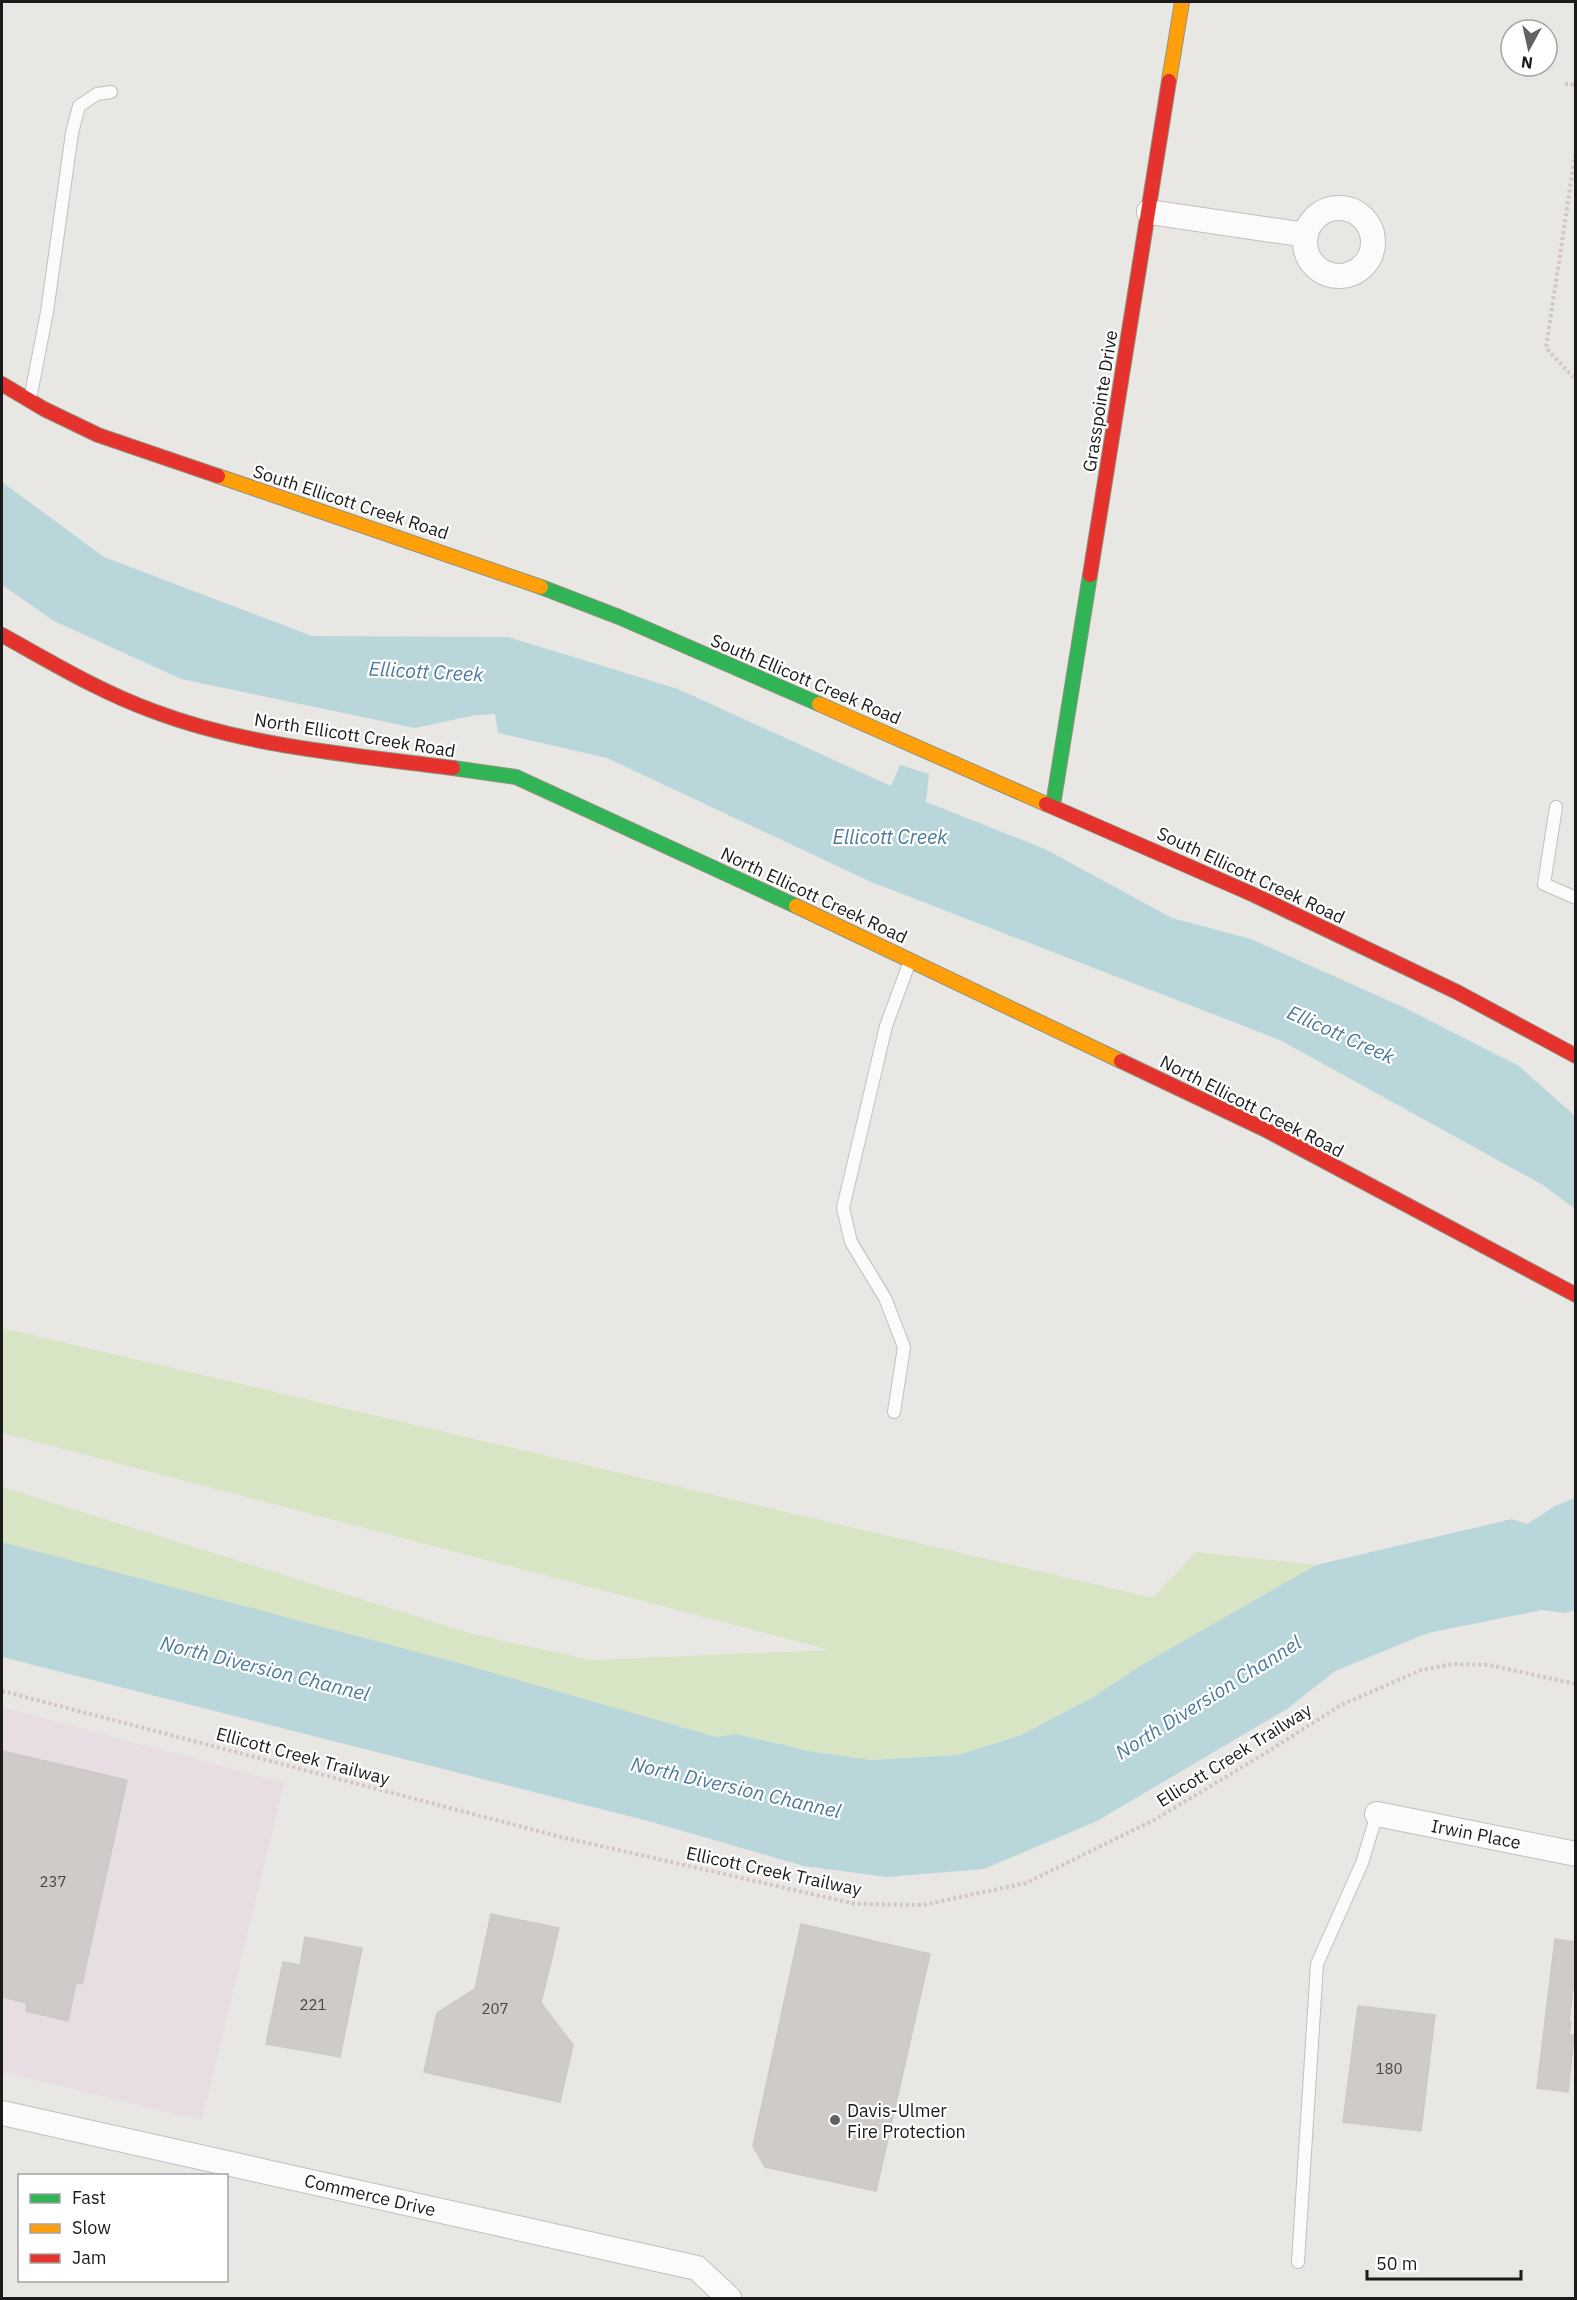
<svg xmlns="http://www.w3.org/2000/svg" width="1577" height="2300" viewBox="0 0 1577 2300" font-family="'IBM Plex Sans',sans-serif">
<style>
.industrial{fill:#e7dde3}
.grass{fill:#d8e5c4}
.water{fill:#b9d6db}
.building{fill:#cecbc9;stroke:#ccc9c6;stroke-width:1.5}
.lines{fill:none;stroke-linecap:round;stroke-linejoin:round}
.lane-casing{stroke:#c0bfbe;stroke-width:14}
.street-casing{stroke:#c0bfbe;stroke-width:26}
.fast-casing{stroke:#91917e;stroke-width:16}
.slow-casing{stroke:#91917e;stroke-width:16}
.jam-casing{stroke:#91917e;stroke-width:16}
.path{stroke:#d4c6c5;stroke-width:4;stroke-dasharray:3 3;stroke-linecap:butt}
.lane{stroke:#fcfbfb;stroke-width:12}
.street{stroke:#fcfbfb;stroke-width:24}
.fast{stroke:#30b455;stroke-width:14}
.slow{stroke:#ff9f0a;stroke-width:14}
.jam{stroke:#e5322d;stroke-width:14}
.poi-dot{fill:#636261;stroke:#fff;stroke-width:2}
.labels{text-anchor:middle;dominant-baseline:central;stroke-width:4.5;stroke-linejoin:round;paint-order:stroke}
.number-label{font-size:15px;fill:#484746}
.street-label{font-size:18px;fill:#1b1b1b;stroke:#fff}
.poi-label{font-size:18px;fill:#1b1b1b;stroke:#fff;text-anchor:start}
.water-label{font-size:20px;font-style:italic;fill:#4c7a9d;stroke:#fff}
</style>
<rect width="100%" height="100%" fill="#e9e7e4"/>
<path class="industrial" d="M 2,1707 L 284,1783 L 202,2120 L 2,2072 Z"/>
<path class="grass" d="M 2,1328 L 1153,1598 L 1196,1552 L 1316,1565 L 1145,1663 L 1093,1697 L 1021,1735 L 958,1755 L 870,1760 L 809,1751 L 737,1734 L 716,1737 L 2,1542 L 2,1487 L 473,1634 L 591,1660 L 830,1650 L 2,1433 Z"/>
<g class="water">
<path d="M 2,482 L 104,557 L 312,636 L 508,637 L 678,689 L 891,786 L 900,765 L 929,774 L 926,802 L 1045,849 L 1172,918 L 1251,939 L 1405,1008 L 1519,1066 L 1575,1116 L 1575,1209 L 1543,1185 L 1280,1040 L 869,881 L 607,758 L 498,733 L 495,714 L 476,715 L 415,728 L 181,679 L 54,621 L 2,585 Z"/>
<path d="M 1575,1498 L 1575,1610 L 1565,1613 L 1542,1610 L 1428,1633 L 1335,1671 L 1287,1709 L 1097,1821 L 984,1869 L 887,1877 L 804,1866 L 648,1821 L 2,1657 L 2,1542 L 466,1665 L 716,1737 L 737,1734 L 809,1751 L 870,1760 L 958,1755 L 1021,1735 L 1093,1697 L 1145,1663 L 1316,1565 L 1512,1519 L 1527,1524 L 1555,1506 Z"/>
</g>
<g class="building">
<path d="M 2,1751 L 127,1780 L 82,1984 L 76,1983 L 68,2021 L 26,2011 L 27,2003 L 2,1997 Z"/>
<path d="M 491,1914 L 559,1928 L 541,2003 L 573,2045 L 560,2102 L 424,2072 L 437,2013 L 475,1989 Z"/>
<path d="M 801,1924 L 930,1954 L 876,2191 L 765,2167 L 753,2146 Z"/>
<path d="M 305,1937 L 362,1948 L 340,2057 L 266,2044 L 283,1962 L 300,1965 Z"/>
<path d="M 1555,1939 L 1575,1942 L 1575,1970 L 1569,2022 L 1571,2022 L 1569,2035 L 1574,2035 L 1568,2092 L 1537,2088 Z"/>
<path d="M 1358,2006 L 1435,2015 L 1421,2131 L 1343,2122 Z"/>
</g>
<g class="lines">
<defs>
<g id="lane">
<path d="M 30,399 L 47,312 L 72,133 L 79,106 L 97,94 L 111,92"/>
<path d="M 1556,807 L 1544,884 L 1576,898"/>
<path d="M 894,1412 L 904,1347 L 885,1298 L 851,1242 L 843,1208 L 886,1026 L 910,961"/>
<path d="M 1298,2262 L 1317,1964 L 1362,1863 L 1377,1814"/>
</g>
<g id="street">
<circle cx="1339" cy="242" r="34"/>
<path d="M 1149,212 L 1306,235"/>
<path d="M 1377,1814 L 1576,1854"/>
<path d="M 2,2113 L 697,2268 L 729,2298"/>
</g>
<g id="fast">
<path d="M 541,587 L 619,617 L 819,704"/>
<path d="M 453,768 L 516,777 L 796,906"/>
<path d="M 1053,805 L 1090,575"/>
</g>
<g id="slow">
<path d="M 1169,81 L 1182,2"/>
<path d="M 218,476 L 541,587"/>
<path d="M 819,704 L 1046,804"/>
<path d="M 796,906 L 1121,1061"/>
</g>
<g id="jam">
<path d="M 2,384 L 44,409 L 98,435 L 218,476"/>
<path d="M 1090,575 L 1169,81"/>
<path d="M 2,635 C 51,662 100,692 153,711 C 248,747 353,755 453,768"/>
<path d="M 1046,804 L 1252,894 L 1457,992 L 1576,1056"/>
<path d="M 1121,1061 L 1266,1130 L 1576,1295"/>
</g>
</defs>
<use href="#lane" class="lane-casing"/>
<use href="#street" class="street-casing"/>
<use href="#fast" class="fast-casing"/>
<use href="#slow" class="slow-casing"/>
<use href="#jam" class="jam-casing"/>
<g class="path">
<path d="M 1565,84 L 1576,85"/>
<path d="M 1576,148 L 1546,348 L 1576,380"/>
<path d="M 2,1691 L 561,1837 L 856,1904 L 923,1905 L 1026,1883 L 1154,1820 L 1264,1754 L 1341,1705 L 1421,1670 L 1453,1664 L 1489,1665 L 1576,1684"/>
</g>
<use href="#lane" class="lane"/>
<use href="#street" class="street"/>
<use href="#fast" class="fast"/>
<use href="#slow" class="slow"/>
<use href="#jam" class="jam"/>
</g>
<circle class="poi-dot" cx="835" cy="2120" r="6"/>
<g class="labels">
<g class="number-label">
<text x="53" y="1881">237</text>
<text x="313" y="2004">221</text>
<text x="495" y="2008">207</text>
<text x="1389" y="2068">180</text>
</g>
<g class="street-label">
<text transform="translate(1100 401) rotate(-81)">Grasspointe Drive</text>
<text transform="translate(351 502) rotate(18)">South Ellicott Creek Road</text>
<text transform="translate(806 679) rotate(23)">South Ellicott Creek Road</text>
<text transform="translate(355 735) rotate(9)">North Ellicott Creek Road</text>
<text transform="translate(1251 875) rotate(25)">South Ellicott Creek Road</text>
<text transform="translate(814 895) rotate(25)">North Ellicott Creek Road</text>
<text transform="translate(1252 1106) rotate(27)">North Ellicott Creek Road</text>
<text transform="translate(1234 1755) rotate(-32)">Ellicott Creek Trailway</text>
<text transform="translate(303 1756) rotate(15)">Ellicott Creek Trailway</text>
<text transform="translate(1476 1834) rotate(11)">Irwin Place</text>
<text transform="translate(774 1871) rotate(12)">Ellicott Creek Trailway</text>
<text transform="translate(370 2195) rotate(13)">Commerce Drive</text>
</g>
<g class="poi-label">
<text x="847" y="2110">Davis-Ulmer<tspan x="847" dy="21">Fire Protection</tspan></text>
</g>
<g class="water-label">
<text transform="translate(426 671) rotate(3)">Ellicott Creek</text>
<text x="890" y="836">Ellicott Creek</text>
<text transform="translate(1341 1034) rotate(24)">Ellicott Creek</text>
<text transform="translate(265 1668) rotate(14)">North Diversion Channel</text>
<text transform="translate(1208 1697) rotate(-32)">North Diversion Channel</text>
<text transform="translate(736 1787) rotate(13)">North Diversion Channel</text>
</g>
</g>
<rect width="1577" height="2300" fill="none" stroke="#1b1b1b" stroke-width="6"/>
<rect x="18" y="2174" width="210" height="108" fill="#ffffff" stroke="#a4a4a4" stroke-width="1.5"/>
<rect x="30" y="2194" width="30" height="9" fill="#30b455" stroke="#a4a4a4" stroke-width="1.5"/>
<text x="72" y="2204" font-size="18" fill="#1b1b1b">Fast</text>
<rect x="30" y="2224" width="30" height="9" fill="#ff9f0a" stroke="#a4a4a4" stroke-width="1.5"/>
<text x="72" y="2234" font-size="18" fill="#1b1b1b">Slow</text>
<rect x="30" y="2254" width="30" height="9" fill="#e5322d" stroke="#a4a4a4" stroke-width="1.5"/>
<text x="72" y="2264" font-size="18" fill="#1b1b1b">Jam</text>
<g transform="translate(1529 48) rotate(188)"><circle r="28" fill="#ffffff" stroke="#a4a4a4" stroke-width="1.5"/>
<path d="M0-4.5L10 22L0 15L-10 22Z" fill="#636261"/>
<text y="-9" font-size="16" font-weight="bold" text-anchor="middle" fill="#1b1b1b">N</text>
</g>
<path d="M1367 2270v9h154v-9" fill="none" stroke="#1b1b1b" stroke-width="3"/>
<text x="1376" y="2270" font-size="18" fill="#1b1b1b" stroke="#ffffff" stroke-width="4.5" paint-order="stroke">50 m</text>
</svg>
